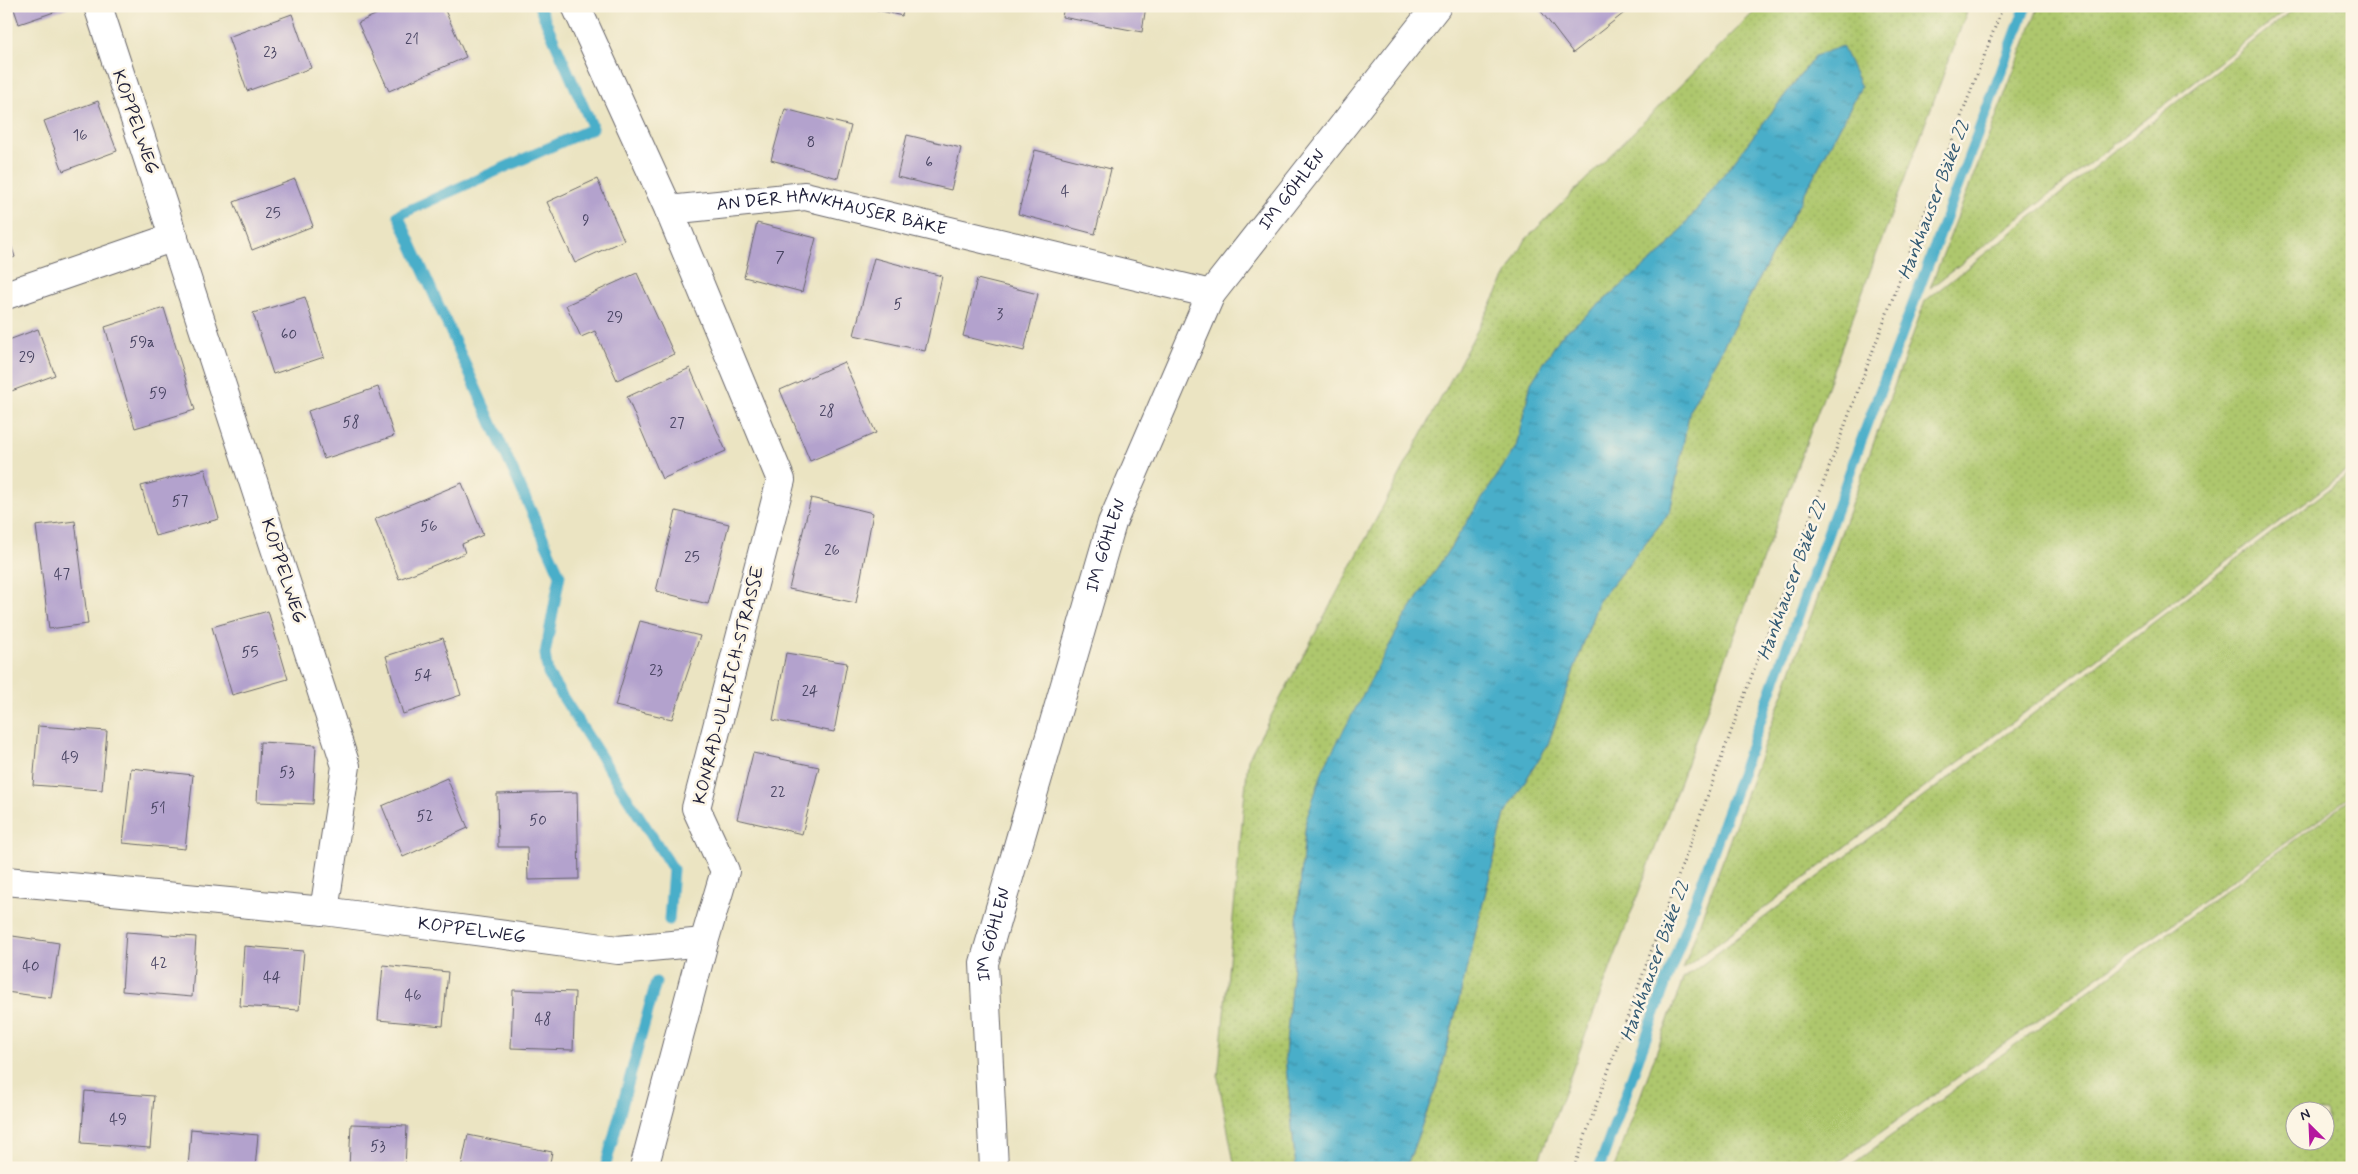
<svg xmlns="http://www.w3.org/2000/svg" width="2358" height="1174" viewBox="0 0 2358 1174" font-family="Mynerve,sans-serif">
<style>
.grass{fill:url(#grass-dots);stroke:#687454;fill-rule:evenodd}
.water{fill:url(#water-ripples);stroke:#366882}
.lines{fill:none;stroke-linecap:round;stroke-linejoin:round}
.stream{stroke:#49aec9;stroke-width:11}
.building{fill:#b3a2cd}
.minor-casing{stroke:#68666a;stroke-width:30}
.path{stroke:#68666a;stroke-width:3;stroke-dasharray:1 4;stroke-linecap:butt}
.minor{stroke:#fff;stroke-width:28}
.labels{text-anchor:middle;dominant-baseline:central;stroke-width:5;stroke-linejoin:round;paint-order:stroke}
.number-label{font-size:15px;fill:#464260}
.street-label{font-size:18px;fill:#22223b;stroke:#fcf5e5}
.water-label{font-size:19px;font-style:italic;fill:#325a74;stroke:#fcf5e5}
</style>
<defs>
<pattern id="grass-dots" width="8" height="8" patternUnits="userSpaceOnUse" patternTransform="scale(1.25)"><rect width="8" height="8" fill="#aec76d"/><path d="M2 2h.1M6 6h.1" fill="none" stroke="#95ab5f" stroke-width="1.8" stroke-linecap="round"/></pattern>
<pattern id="water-ripples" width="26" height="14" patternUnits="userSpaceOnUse" patternTransform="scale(1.25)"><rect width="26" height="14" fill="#49aec9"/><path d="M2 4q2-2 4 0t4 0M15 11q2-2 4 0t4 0" fill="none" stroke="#3c8da4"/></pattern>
</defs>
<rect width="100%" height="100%" fill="#fcf5e5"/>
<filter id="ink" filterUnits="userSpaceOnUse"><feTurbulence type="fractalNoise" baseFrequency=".02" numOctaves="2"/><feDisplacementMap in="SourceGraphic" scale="10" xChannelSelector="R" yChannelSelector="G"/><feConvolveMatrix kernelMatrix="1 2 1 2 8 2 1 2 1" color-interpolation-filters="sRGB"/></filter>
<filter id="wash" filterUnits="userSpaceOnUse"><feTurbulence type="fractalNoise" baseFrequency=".0096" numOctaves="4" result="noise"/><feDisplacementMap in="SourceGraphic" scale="20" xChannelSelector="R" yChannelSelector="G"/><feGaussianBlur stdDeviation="1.12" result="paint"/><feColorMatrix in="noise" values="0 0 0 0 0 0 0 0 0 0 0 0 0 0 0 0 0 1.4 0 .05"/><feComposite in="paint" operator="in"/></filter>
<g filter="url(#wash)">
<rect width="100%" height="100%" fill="#ebe4c2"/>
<g class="grass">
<path d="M 1760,6 L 1969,6 L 1536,1168 L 1406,1168 L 1440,1076 L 1505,814 L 1548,744 L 1598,602 L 1670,512 L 1690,409 L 1861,87 L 1815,56 L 1667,248 L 1561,336 L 1531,383 L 1516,447 L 1403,620 L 1306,820 L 1285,1056 L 1296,1168 L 1235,1168 L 1218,1078 L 1248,759 L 1526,239 Z"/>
<path d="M 2039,6 L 2291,6 L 1930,288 Z"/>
<path d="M 2298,6 L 2352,6 L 2352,467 L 1683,969 L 1925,301 Z"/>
<path d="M 2352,472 L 2352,795 L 1831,1168 L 1614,1168 L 1683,979 Z"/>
<path d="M 2352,798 L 2352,1168 L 1847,1168 ZM 2296,1112 L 2326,1112 L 2326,1142 L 2296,1142 Z"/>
</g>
<path class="water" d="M 1842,46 L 1861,87 L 1690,409 L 1670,512 L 1598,602 L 1548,744 L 1505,814 L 1440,1076 L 1406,1168 L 1296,1168 L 1285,1056 L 1306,820 L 1324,767 L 1403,620 L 1516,447 L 1531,383 L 1561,336 L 1667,248 L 1815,56 Z"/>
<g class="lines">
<g class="stream">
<path d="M 539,6 L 593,128 L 398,215 L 560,575 L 545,654 L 548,674 L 673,869 L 669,920"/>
<path d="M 605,1168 L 656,982"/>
<path d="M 1599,1168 L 1860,444 L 2026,6"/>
</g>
</g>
<g id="blocks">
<g class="building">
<path d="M 13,6 L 69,6 L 69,7 L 19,24 Z"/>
<path d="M 394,6 L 443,6 L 466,57 L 389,91 L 358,23 Z"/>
<path d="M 861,6 L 904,6 L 902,16 Z"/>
<path d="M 1064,6 L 1146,6 L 1142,32 L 1062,17 Z"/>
<path d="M 1537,6 L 1633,6 L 1573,53 Z"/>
<path d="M 292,14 L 311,68 L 247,91 L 228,37 Z"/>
<path d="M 98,101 L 117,151 L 63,171 L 44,121 Z"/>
<path d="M 785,109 L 851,126 L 838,178 L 771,160 Z"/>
<path d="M 907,135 L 961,148 L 951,190 L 897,177 Z"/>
<path d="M 1035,150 L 1111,169 L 1095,234 L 1018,214 Z"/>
<path d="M 295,179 L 313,226 L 252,250 L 234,202 Z"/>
<path d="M 597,179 L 624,240 L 575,263 L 547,202 Z"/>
<path d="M 757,223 L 816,238 L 802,292 L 744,277 Z"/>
<path d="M 6,230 L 15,257 L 6,261 Z"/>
<path d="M 874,258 L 942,276 L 925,351 L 854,335 Z"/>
<path d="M 637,273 L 674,354 L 617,380 L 595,331 L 581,337 L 566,305 Z"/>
<path d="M 977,279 L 1038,294 L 1024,351 L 963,336 Z"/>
<path d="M 305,297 L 324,357 L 273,374 L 253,313 Z"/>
<path d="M 164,308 L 195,410 L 135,428 L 105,327 Z"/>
<path d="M 38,329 L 55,375 L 6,393 L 6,341 Z"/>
<path d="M 844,362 L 876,433 L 810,461 L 780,390 Z"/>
<path d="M 690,368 L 726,451 L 662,479 L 627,397 Z"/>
<path d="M 378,387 L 394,436 L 324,459 L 308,411 Z"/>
<path d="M 205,469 L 219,519 L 155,536 L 141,486 Z"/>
<path d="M 462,483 L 483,535 L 462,544 L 465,553 L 399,579 L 375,519 Z"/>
<path d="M 811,498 L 873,513 L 856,603 L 789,589 Z"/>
<path d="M 676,511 L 729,524 L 708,604 L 656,591 Z"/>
<path d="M 75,521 L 88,624 L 49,629 L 36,526 Z"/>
<path d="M 268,611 L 288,679 L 232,695 L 212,627 Z"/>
<path d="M 640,621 L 700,636 L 672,719 L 615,706 Z"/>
<path d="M 443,638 L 461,695 L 403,714 L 386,656 Z"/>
<path d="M 786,653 L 847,663 L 834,732 L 773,720 Z"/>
<path d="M 38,726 L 107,731 L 102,790 L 33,785 Z"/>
<path d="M 260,742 L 316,745 L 313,804 L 257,802 Z"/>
<path d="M 753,753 L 819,767 L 802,834 L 737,819 Z"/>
<path d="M 131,768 L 193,775 L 185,849 L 123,843 Z"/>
<path d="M 447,778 L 468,828 L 403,857 L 382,806 Z"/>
<path d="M 577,792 L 579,879 L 528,880 L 527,847 L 498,847 L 497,794 Z"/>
<path d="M 126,932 L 196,937 L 192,997 L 122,991 Z"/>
<path d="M 6,935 L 59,943 L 51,998 L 6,992 Z"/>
<path d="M 244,946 L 304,951 L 299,1010 L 240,1006 Z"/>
<path d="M 383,965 L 448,972 L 443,1026 L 378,1020 Z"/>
<path d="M 513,990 L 575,992 L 573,1050 L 511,1048 Z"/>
<path d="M 85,1091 L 154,1096 L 150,1148 L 81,1143 Z"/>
<path d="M 351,1124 L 407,1126 L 405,1168 L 349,1168 Z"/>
<path d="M 191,1129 L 258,1135 L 255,1168 L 188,1168 Z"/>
<path d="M 468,1135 L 552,1152 L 549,1168 L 461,1168 Z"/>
</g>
</g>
</g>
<g filter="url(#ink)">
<use href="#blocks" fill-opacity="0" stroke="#68666a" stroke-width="1"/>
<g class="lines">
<defs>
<g id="minor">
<path d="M 576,6 L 669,210 L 781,480 L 696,808 L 725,871 L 704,942 L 644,1168"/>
<path id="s1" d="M 669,210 L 805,196 L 1211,294"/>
<path d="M 6,295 L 174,237"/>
<path d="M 6,881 L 324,911 L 346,766 L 98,6"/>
<path id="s2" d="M 324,911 L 618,950 L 704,942"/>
<path id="s3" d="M 994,1168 L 984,963 L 1112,523 L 1211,294 L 1437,6"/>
</g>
</defs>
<use href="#minor" class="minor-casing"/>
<path class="path" d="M 1574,1168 C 1711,778 1857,392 2003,6"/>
<use href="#minor" class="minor"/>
</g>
</g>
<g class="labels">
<g class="number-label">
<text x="412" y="40">21</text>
<text x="270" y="53">23</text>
<text x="80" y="136">16</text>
<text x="811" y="143">8</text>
<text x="929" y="163">6</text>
<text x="1065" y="192">4</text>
<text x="273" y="214">25</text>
<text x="586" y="221">9</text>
<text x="780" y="258">7</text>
<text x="898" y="305">5</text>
<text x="1000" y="315">3</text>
<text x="615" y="318">29</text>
<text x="289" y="335">60</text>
<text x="142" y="343">59a</text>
<text x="27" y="358">29</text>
<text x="158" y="394">59</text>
<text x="827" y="412">28</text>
<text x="351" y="423">58</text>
<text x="677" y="424">27</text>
<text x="180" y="502">57</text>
<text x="429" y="527">56</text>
<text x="832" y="551">26</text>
<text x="692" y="558">25</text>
<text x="62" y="575">47</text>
<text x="250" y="653">55</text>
<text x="656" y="671">23</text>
<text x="423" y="676">54</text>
<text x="810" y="692">24</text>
<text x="70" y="758">49</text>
<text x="287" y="773">53</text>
<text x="778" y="793">22</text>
<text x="158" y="809">51</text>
<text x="425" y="817">52</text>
<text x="538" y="821">50</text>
<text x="159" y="964">42</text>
<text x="31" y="967">40</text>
<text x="272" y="978">44</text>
<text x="413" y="996">46</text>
<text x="543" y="1020">48</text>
<text x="118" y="1120">49</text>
<text x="378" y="1147">53</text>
</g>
<g class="street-label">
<text transform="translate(135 122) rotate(71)">KOPPELWEG</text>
<text stroke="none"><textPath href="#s3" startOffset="1045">IM GÖHLEN</textPath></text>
<text stroke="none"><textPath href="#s1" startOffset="165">AN DER HANKHAUSER BÄKE</textPath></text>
<text stroke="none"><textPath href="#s3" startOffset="640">IM GÖHLEN</textPath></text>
<text transform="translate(283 571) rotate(72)">KOPPELWEG</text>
<text transform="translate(729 685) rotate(-76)">KONRAD-ULLRICH-STRASSE</text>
<text stroke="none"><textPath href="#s2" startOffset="149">KOPPELWEG</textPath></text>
<text stroke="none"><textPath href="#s3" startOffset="235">IM GÖHLEN</textPath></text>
</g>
<g class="water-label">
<text transform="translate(1934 200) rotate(-69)">Hankhauser Bäke 22</text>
<text transform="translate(1792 580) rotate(-70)">Hankhauser Bäke 22</text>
<text transform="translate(1655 961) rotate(-70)">Hankhauser Bäke 22</text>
</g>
</g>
<rect width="2358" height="1174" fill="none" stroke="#fcf5e5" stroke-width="25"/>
<g transform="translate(2310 1126) rotate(336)"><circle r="24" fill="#fcf5e5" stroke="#a5a1a1"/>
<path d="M0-4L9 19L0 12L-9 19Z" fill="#b5179e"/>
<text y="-8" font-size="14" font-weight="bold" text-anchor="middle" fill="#22223b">N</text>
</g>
</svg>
